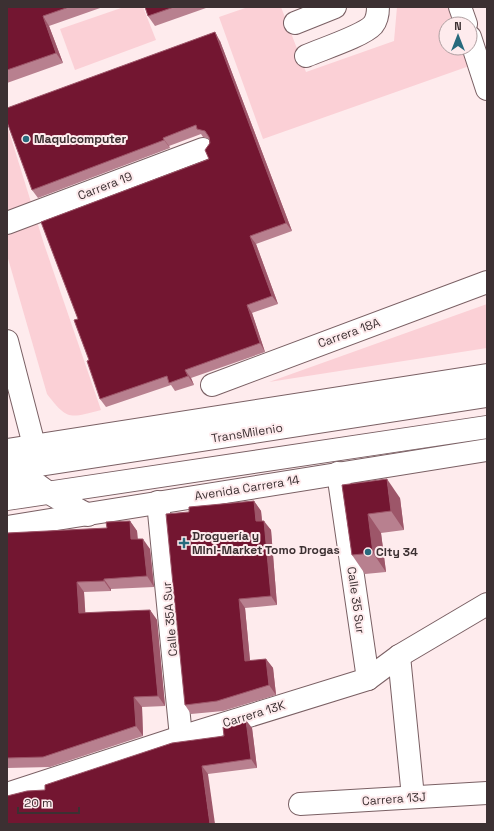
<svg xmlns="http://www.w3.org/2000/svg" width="494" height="831" viewBox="0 0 494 831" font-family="'Space Grotesk',sans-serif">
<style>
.green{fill:#fbd0d6}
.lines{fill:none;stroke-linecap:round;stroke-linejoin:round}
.minor-casing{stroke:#7a6064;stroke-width:24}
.major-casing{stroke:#7a6064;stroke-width:24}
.minor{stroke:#fff;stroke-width:22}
.major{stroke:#fff;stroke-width:22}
.wall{fill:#b8808f}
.shaded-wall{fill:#9d5669}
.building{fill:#731631;stroke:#9d5669}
.poi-dot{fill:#286a7d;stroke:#feebed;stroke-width:1.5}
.labels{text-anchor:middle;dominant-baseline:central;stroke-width:4;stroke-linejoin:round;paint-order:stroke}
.poi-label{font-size:12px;font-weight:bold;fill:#3c3032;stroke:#feebed;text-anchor:start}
.street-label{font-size:12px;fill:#3c3032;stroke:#feebed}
</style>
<rect width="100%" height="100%" fill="#feebed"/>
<g class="green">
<path d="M 124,7 L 143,7 L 156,40 L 75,70 L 60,29 Z"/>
<path d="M 248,7 L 281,7 L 306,72 L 394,41 L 397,7 L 455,7 L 461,24 L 446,24 L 446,48 L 469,48 L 475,64 L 263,139 L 219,17 Z"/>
<path d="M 7,125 L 44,244 L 101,410 C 69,418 68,421 47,394 L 7,255 Z"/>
<path d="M 487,304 L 487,348 L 269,382 Z"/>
</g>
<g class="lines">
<defs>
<g id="minor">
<path d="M 460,7 L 466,24"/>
<path d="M 295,23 L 335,7"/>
<path d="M 470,37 L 487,89"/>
<path d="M 306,56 C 322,49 363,36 373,25 C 377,20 378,13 378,7"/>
<path d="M 7,223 L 203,149"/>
<path d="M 212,385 L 487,282"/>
<path d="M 7,470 L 487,396"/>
<path d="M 338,473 L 368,679"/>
<path d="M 7,499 L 487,427"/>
<path d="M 158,502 L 181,737"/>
<path d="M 399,656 L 413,797"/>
<path d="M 7,794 L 181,737 L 368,679 L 399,656 L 487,604"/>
<path d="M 300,804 L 487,793"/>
</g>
<g id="major">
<path d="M 7,341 L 34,445 L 32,466 L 27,475 L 7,496"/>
<path d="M 7,450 L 487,375"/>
<path d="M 17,465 C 35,488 63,501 88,515"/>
<path d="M 7,527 L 487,450"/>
</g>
</defs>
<use href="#minor" class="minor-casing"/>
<use href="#major" class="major-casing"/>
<use href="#minor" class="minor"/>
<use href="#major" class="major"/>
</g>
<g class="wall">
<path d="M 7,7 L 103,7 L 49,26 L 63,63 L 7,83 Z"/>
<path d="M 145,7 L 206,7 L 206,8 L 155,26 L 148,16 Z"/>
<path d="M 220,41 L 292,231 L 256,244 L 278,304 L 252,313 L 265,352 L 191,378 L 194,385 L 175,391 L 171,385 L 106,407 L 100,399 L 89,360 L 78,319 L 209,159 L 209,139 L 203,137 L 201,134 L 169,146 L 170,148 L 38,198 L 32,190 Z"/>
<path d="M 342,485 L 400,498 L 404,530 L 381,533 L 386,572 L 365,574 L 352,555 Z"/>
<path d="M 254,501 L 261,511 L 262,521 L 271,530 L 277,605 L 245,608 L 250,661 L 266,659 L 273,668 L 276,695 L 223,711 L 191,714 L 185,705 L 189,512 Z"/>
<path d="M 130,521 L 137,531 L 138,539 L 150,549 L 154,587 L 111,589 L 111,591 L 84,592 L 85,613 L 150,610 L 157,620 L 165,706 L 142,707 L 143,736 L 50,767 L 7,768 L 7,533 L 107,528 Z"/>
<path d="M 252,728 L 257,768 L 208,774 L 45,790 L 224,736 Z"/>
</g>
<g class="shaded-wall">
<path d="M 43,16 L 49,26 L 63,63 L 56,53 Z"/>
<path d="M 215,32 L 220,41 L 292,231 L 286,223 Z"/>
<path d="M 163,138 L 169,146 L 170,148 L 164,140 Z"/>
<path d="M 250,236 L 256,244 L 278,304 L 272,296 Z"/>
<path d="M 247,305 L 252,313 L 265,352 L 260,343 Z"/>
<path d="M 185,370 L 191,378 L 194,385 L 188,376 Z"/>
<path d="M 387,479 L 400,498 L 404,530 L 391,511 Z"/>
<path d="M 254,501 L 261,511 L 263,531 L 256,521 Z"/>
<path d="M 368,514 L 381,533 L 386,572 L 373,553 Z"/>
<path d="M 130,521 L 137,531 L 138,550 L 131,539 Z"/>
<path d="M 264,521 L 271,530 L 277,605 L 271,596 Z"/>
<path d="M 143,539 L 150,549 L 154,587 L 147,576 Z"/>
<path d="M 104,579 L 111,589 L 111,591 L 104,581 Z"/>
<path d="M 77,582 L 84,592 L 86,623 L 79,613 Z"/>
<path d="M 239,599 L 245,608 L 251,671 L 245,661 Z"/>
<path d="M 150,610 L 157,620 L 165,706 L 158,696 Z"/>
<path d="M 266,659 L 273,668 L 276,695 L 269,685 Z"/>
<path d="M 134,697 L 142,707 L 143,736 L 136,726 Z"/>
<path d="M 246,720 L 252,728 L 257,768 L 251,759 Z"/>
<path d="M 202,766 L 208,774 L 215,824 L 210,824 Z"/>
</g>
<g class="building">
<path d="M 7,7 L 69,7 L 43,16 L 56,53 L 7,70 Z"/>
<path d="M 145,7 L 174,7 L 148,16 Z"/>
<path d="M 215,32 L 286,223 L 250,236 L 272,296 L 247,305 L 260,343 L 185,370 L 188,376 L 169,383 L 167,376 L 100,399 L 87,361 L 89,360 L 74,320 L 78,319 L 41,222 L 209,159 L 205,150 L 210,143 L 209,137 L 205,131 L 197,129 L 196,125 L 163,138 L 164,140 L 32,190 L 7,122 L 7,108 Z"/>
<path d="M 387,479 L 391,511 L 368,514 L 373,553 L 352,555 L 342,485 Z"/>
<path d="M 254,501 L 256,521 L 264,521 L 271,596 L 239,599 L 245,661 L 266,659 L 269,685 L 217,701 L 185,705 L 166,514 L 189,512 L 189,507 Z"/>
<path d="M 130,521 L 131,539 L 143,539 L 147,576 L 104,579 L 104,581 L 77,582 L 79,613 L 150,610 L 158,696 L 134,697 L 136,726 L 43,757 L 7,758 L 7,533 L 107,528 L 106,522 Z"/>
<path d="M 246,720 L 251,759 L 202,766 L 210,824 L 7,824 L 7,796 L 27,791 L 45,790 L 45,785 L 172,743 L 224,736 L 223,727 Z"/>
</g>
<g class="poi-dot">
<circle cx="26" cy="139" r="4"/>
<path d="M182 537h4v4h4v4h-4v4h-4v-4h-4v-4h4z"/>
<circle cx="368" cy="552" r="4"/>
</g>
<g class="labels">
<g class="poi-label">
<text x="34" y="139">Maquicomputer</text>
<text x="192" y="536">Droguería y<tspan x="192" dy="14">Mini-Market Tomo Drogas</tspan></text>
<text x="376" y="552">City 34</text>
</g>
<g class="street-label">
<text transform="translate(105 186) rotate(-21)">Carrera 19</text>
<text transform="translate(349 333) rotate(-20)">Carrera 18A</text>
<text transform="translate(247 433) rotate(-9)">TransMilenio</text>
<text transform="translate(247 488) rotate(-9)">Avenida Carrera 14</text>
<text transform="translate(356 600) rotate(82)">Calle 35 Sur</text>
<text transform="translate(170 619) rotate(-95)">Calle 35A Sur</text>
<text transform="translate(254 714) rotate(-17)">Carrera 13K</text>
<text transform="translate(394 799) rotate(-4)">Carrera 13J</text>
</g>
</g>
<rect width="494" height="831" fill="none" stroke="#3c3032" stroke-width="16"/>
<g transform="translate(458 36)"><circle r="19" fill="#feebed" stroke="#b0a0a2"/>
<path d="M0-3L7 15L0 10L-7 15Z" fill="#286a7d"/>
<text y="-6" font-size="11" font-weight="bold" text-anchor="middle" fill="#3c3032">N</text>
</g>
<path d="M18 807v6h61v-6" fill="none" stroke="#3c3032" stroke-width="2"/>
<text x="24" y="807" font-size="12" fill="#3c3032" stroke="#feebed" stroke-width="3" paint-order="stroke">20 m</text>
</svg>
